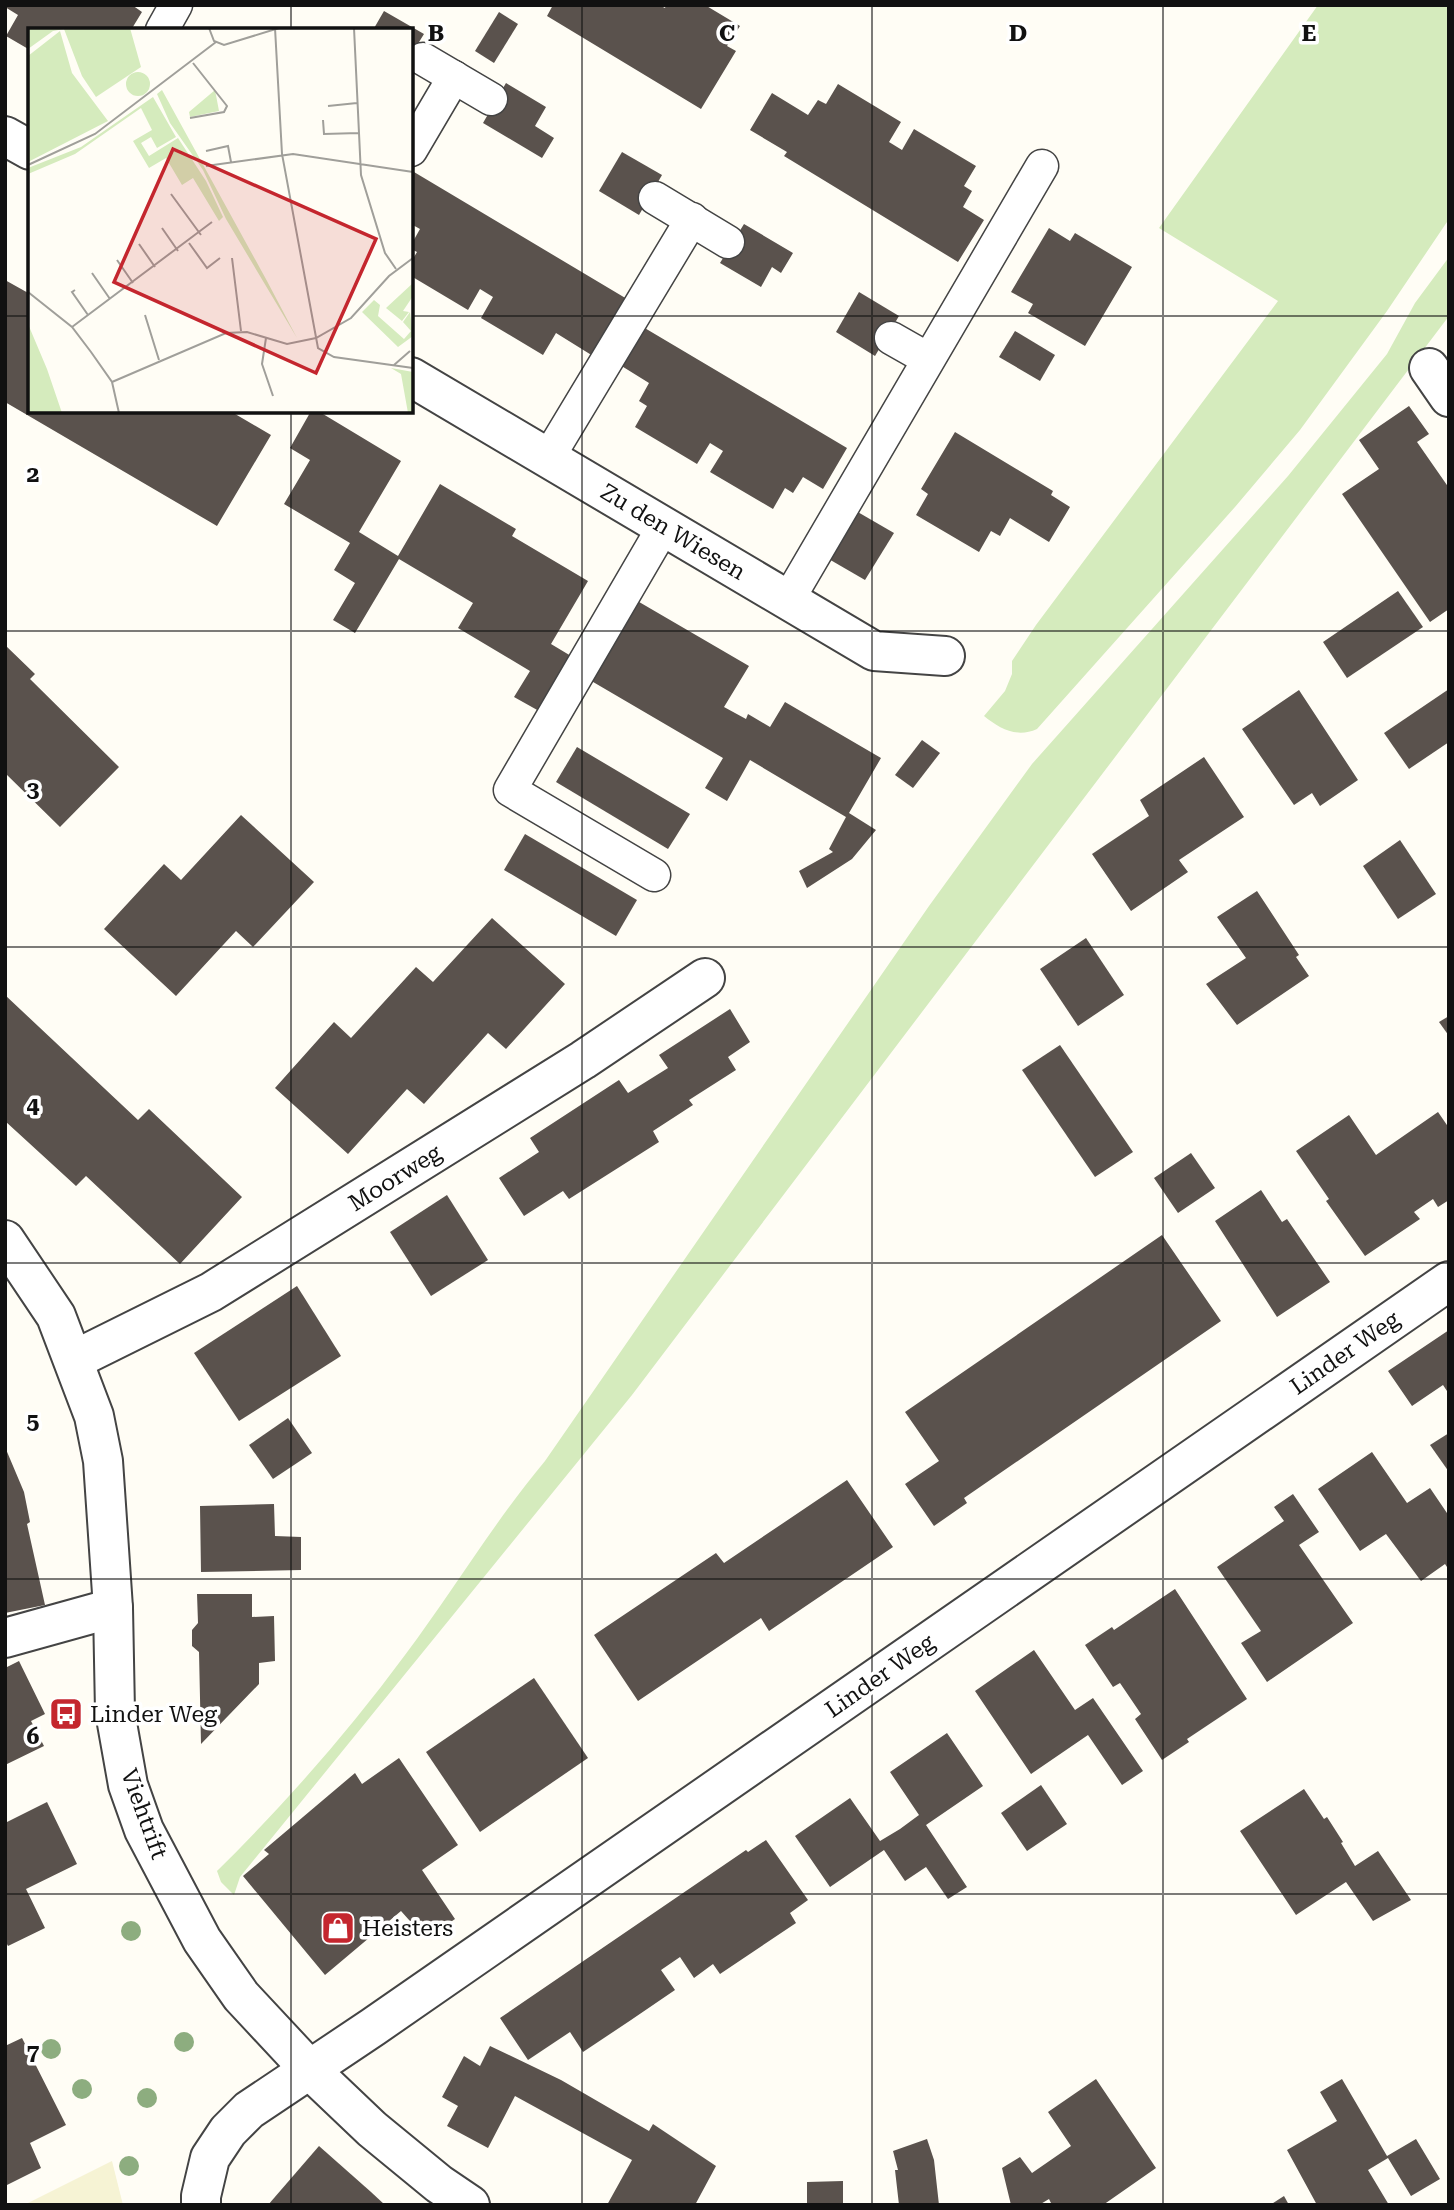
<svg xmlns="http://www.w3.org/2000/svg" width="1454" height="2210" viewBox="0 0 1454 2210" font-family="'Roboto Serif',serif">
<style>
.farmland{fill:#f6f3d4}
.green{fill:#d5ebbd}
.building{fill:#5a524d}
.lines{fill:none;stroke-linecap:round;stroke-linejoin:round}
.service-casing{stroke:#444;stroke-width:35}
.minor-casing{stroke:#444;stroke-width:42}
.service{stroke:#fff;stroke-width:32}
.minor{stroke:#fff;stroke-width:38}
.tree{fill:#8dad7f}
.grid{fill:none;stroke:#111;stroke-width:2;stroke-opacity:0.55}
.labels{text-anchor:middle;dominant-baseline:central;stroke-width:7;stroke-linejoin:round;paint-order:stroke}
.street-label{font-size:23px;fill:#111;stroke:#fff}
.poi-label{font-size:23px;fill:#111;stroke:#fff;text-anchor:start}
.inset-road{fill:none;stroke:#a09f9a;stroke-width:2}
.view{fill:#c4262e;fill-opacity:0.15;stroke:#c4262e;stroke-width:3.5}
.inset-edge{fill:none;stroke:#111;stroke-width:3.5}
.grid-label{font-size:23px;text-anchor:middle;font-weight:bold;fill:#111;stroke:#fff;stroke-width:7;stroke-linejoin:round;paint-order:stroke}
</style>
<rect width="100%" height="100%" fill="#fffdf5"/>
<path class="farmland" d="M 112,2161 L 123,2205 L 24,2205 Z"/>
<g class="green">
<path d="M 1318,5 L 1449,5 L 1449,219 L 1387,311 L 1300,430 L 1235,507 L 1037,729 C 1017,738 1000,729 984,716 L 1005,691 L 1012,674 L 1012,661 L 1036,625 L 1278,301 L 1159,228 Z"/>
<path d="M 1449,257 L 1449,316 L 632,1395 L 240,1877 L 234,1895 L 221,1882 L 217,1871 C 285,1804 348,1732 405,1655 C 453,1591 494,1522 545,1461 L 929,906 L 1032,764 L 1288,476 L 1387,354 L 1415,303 Z"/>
</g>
<g class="building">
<path d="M 5,5 L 132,5 L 142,12 L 131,30 L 30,30 L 30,50 L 6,36 L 18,15 L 5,7 Z"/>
<path d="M 553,5 L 659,5 L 665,8 L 666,5 L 705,5 L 740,26 L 727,46 L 736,51 L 701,109 L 547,16 Z"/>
<path d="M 384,11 L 424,34 L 411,55 L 411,30 L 373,30 Z"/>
<path d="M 499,12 L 518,24 L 494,63 L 475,51 Z"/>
<path d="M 506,83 L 546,107 L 535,126 L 554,138 L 542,158 L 483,123 Z"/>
<path d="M 838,84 L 901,122 L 889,142 L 902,150 L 914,129 L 976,166 L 964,186 L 972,191 L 963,207 L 984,220 L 958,262 L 784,156 L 787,152 L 750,130 L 772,93 L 808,115 L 818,100 L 826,104 Z"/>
<path d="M 622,152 L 662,175 L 639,215 L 599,191 Z"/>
<path d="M 414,172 L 627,299 L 593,356 L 556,333 L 543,355 L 481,318 L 493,297 L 480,289 L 468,310 L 411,276 L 411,262 L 417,252 L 411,249 L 411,245 L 420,229 L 411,224 L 411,178 Z"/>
<path d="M 744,224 L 793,253 L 781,273 L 772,267 L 761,287 L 720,263 Z"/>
<path d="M 1049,228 L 1070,241 L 1075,233 L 1132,267 L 1085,346 L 1028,313 L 1033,304 L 1011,292 Z"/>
<path d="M 5,280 L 30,294 L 30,411 L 230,411 L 271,435 L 217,526 L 5,402 Z"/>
<path d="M 859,292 L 899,316 L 875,356 L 836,332 Z"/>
<path d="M 643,327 L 847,448 L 823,489 L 803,477 L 793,493 L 785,488 L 773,509 L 710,472 L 723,451 L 710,443 L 697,464 L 635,427 L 647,406 L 639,401 L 649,383 L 620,365 Z"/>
<path d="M 1015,331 L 1055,355 L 1040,381 L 999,357 Z"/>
<path d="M 1409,406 L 1429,434 L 1417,442 L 1449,488 L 1449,609 L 1430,622 L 1342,494 L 1379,469 L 1359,440 Z"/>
<path d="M 311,411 L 318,411 L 401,461 L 359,532 L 398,556 L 440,484 L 516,529 L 512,536 L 588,581 L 551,644 L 571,656 L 539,711 L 514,697 L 530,671 L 458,628 L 473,603 L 399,559 L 355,633 L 333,620 L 355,583 L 334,570 L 350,543 L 284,504 L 310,460 L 290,448 Z"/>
<path d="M 955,432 L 1053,491 L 1051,495 L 1070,507 L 1049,542 L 1010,518 L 1000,536 L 991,531 L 979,552 L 916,515 L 928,494 L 921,489 Z"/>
<path d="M 856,511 L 894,533 L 865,580 L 827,558 Z"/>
<path d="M 1398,591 L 1423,627 L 1347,678 L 1323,642 Z"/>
<path d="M 634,599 L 749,666 L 724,707 L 746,719 L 748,714 L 770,727 L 785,702 L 881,758 L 849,813 L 876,830 L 852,859 L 807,888 L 799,871 L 833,852 L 829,849 L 846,817 L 750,760 L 727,801 L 705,788 L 723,758 L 588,679 Z"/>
<path d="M 5,645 L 35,674 L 30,679 L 119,767 L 60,827 L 5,773 Z"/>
<path d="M 1449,689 L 1449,742 L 1409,769 L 1384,733 Z"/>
<path d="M 1299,690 L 1358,780 L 1320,806 L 1312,793 L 1294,805 L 1242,729 Z"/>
<path d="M 922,740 L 940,753 L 913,788 L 895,775 Z"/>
<path d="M 577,747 L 690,814 L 668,849 L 556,782 Z"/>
<path d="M 1204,757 L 1244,817 L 1179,860 L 1188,872 L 1131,911 L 1092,854 L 1149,816 L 1140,800 Z"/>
<path d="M 241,815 L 314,882 L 253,947 L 236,931 L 176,996 L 104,929 L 164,864 L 181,880 Z"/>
<path d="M 525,834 L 637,900 L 616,936 L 504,870 Z"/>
<path d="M 1400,840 L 1436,894 L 1398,919 L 1363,866 Z"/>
<path d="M 1257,891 L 1299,955 L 1296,957 L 1309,976 L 1237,1025 L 1206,984 L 1246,958 L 1217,917 Z"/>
<path d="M 492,918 L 565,984 L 506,1049 L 488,1033 L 424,1104 L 407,1089 L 348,1154 L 275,1088 L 334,1022 L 351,1038 L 416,967 L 433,982 Z"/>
<path d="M 1086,938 L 1124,995 L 1078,1026 L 1040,969 Z"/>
<path d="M 5,995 L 138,1120 L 149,1109 L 242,1197 L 180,1264 L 86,1176 L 76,1186 L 5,1121 Z"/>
<path d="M 730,1009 L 750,1042 L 728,1057 L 736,1070 L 689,1100 L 693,1105 L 653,1131 L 659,1142 L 569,1199 L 563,1191 L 524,1216 L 499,1178 L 539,1152 L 530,1138 L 619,1080 L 628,1093 L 668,1068 L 659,1055 Z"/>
<path d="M 1449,1016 L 1449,1036 L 1439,1022 Z"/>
<path d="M 1060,1045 L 1133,1152 L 1095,1177 L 1022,1070 Z"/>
<path d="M 1438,1112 L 1449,1128 L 1449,1200 L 1438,1207 L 1433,1199 L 1414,1212 L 1420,1219 L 1365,1256 L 1326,1201 L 1329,1199 L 1296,1151 L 1349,1115 L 1376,1155 Z"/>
<path d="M 1191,1153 L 1215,1188 L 1178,1213 L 1154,1178 Z"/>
<path d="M 1261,1190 L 1282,1222 L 1287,1219 L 1330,1282 L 1277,1317 L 1215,1221 Z"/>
<path d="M 447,1195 L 488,1260 L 431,1296 L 390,1232 Z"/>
<path d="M 1162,1235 L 1221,1321 L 964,1498 L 967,1503 L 934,1526 L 905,1484 L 939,1461 L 905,1412 Z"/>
<path d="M 297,1286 L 341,1356 L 239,1421 L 194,1353 Z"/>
<path d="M 1449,1330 L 1449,1394 L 1443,1385 L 1412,1406 L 1388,1371 Z"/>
<path d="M 288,1418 L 312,1453 L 273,1479 L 249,1445 Z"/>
<path d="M 1449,1433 L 1449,1472 L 1430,1445 Z"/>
<path d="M 5,1447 L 24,1492 L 30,1522 L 27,1524 L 45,1605 L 5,1613 Z"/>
<path d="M 1372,1452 L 1407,1503 L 1430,1488 L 1449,1516 L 1449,1570 L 1445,1564 L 1421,1581 L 1386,1534 L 1360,1551 L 1318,1489 Z"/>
<path d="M 847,1480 L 893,1547 L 769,1631 L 761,1618 L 638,1701 L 594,1635 L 716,1553 L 724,1563 Z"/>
<path d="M 1293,1494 L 1319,1532 L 1299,1545 L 1353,1623 L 1267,1682 L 1241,1643 L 1261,1631 L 1217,1567 L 1284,1521 L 1274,1507 Z"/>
<path d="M 274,1504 L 275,1536 L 301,1537 L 301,1570 L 201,1572 L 200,1506 Z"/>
<path d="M 1175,1589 L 1247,1699 L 1187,1739 L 1189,1742 L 1162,1760 L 1135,1719 L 1141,1714 L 1120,1683 L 1113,1687 L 1085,1645 L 1112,1627 L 1114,1630 Z"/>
<path d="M 197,1594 L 252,1594 L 252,1617 L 274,1616 L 275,1661 L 259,1663 L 259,1684 L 201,1744 L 199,1652 L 192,1646 L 192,1630 L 198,1623 Z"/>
<path d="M 1034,1650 L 1075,1710 L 1093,1698 L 1143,1771 L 1122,1785 L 1088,1735 L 1031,1774 L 975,1691 Z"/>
<path d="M 19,1661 L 45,1714 L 31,1721 L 44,1746 L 5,1765 L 5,1668 Z"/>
<path d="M 534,1678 L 588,1758 L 480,1832 L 426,1752 Z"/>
<path d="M 947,1733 L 983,1786 L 926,1825 L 967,1887 L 948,1899 L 926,1867 L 905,1881 L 884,1850 L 830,1887 L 795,1836 L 850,1798 L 880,1841 L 900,1829 L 919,1815 L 890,1772 Z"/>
<path d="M 399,1758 L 458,1845 L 422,1870 L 455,1919 L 426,1939 L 401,1911 L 325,1975 L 243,1876 L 269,1854 L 264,1850 L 355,1773 L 362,1784 Z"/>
<path d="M 1041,1785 L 1067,1824 L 1027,1851 L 1001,1813 Z"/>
<path d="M 1304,1789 L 1324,1819 L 1327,1817 L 1343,1842 L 1341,1843 L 1355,1866 L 1378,1851 L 1411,1900 L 1373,1921 L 1346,1882 L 1296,1915 L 1240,1831 Z"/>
<path d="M 47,1802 L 77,1864 L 26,1889 L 45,1928 L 8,1946 L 5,1940 L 5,1823 Z"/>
<path d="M 766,1840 L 808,1900 L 790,1913 L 796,1923 L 720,1974 L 713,1964 L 694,1978 L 680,1957 L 661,1970 L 675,1990 L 631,2020 L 583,2052 L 570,2032 L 528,2060 L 500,2018 L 746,1850 L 748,1852 Z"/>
<path d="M 22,2038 L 66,2125 L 30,2143 L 41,2168 L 5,2186 L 5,2046 Z"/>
<path d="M 490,2046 L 561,2080 L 649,2131 L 653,2124 L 716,2166 L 695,2205 L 607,2205 L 632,2160 L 515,2096 L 488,2148 L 447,2126 L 458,2106 L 442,2097 L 464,2056 L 480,2066 Z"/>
<path d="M 1096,2079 L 1156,2168 L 1103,2205 L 1052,2205 L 1049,2199 L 1039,2205 L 1011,2205 L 1002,2168 L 1020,2157 L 1032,2173 L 1071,2146 L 1048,2112 Z"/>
<path d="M 1342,2079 L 1387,2156 L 1416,2139 L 1440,2179 L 1411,2196 L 1388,2158 L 1368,2170 L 1389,2205 L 1317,2205 L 1287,2150 L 1337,2121 L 1320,2092 Z"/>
<path d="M 927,2139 L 934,2160 L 939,2205 L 899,2205 L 895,2170 L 898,2170 L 893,2151 Z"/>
<path d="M 319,2146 L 371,2192 L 385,2205 L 268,2205 Z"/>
<path d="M 843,2181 L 843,2205 L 807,2205 L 807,2182 Z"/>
<path d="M 1284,2196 L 1289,2205 L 1270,2205 Z"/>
</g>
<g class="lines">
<defs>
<g id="service">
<path d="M 162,30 L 176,5"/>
<path d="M 423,59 L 491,99"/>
<path d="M 411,150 L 454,77"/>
<path d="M 655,198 L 728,242"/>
<path d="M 891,338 L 928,359"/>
<path d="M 548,458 L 692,219"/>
<path d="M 788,600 L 1042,166"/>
<path d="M 654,875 L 510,790 L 664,526"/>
</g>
<g id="minor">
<path d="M 5,136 L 30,150"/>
<path d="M 1429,368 L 1449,397"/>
<path d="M 411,377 L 874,651 L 945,656"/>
<path d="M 5,1240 L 56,1316 L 94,1416 L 103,1461 L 113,1608 L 115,1712 L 128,1785 L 144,1830 L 202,1940 L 241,1996 L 310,2070 L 372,2129 L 439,2184 L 470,2205"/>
<path d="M 74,1360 L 211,1292 L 583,1060 L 705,978"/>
<path d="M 5,1638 L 113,1608"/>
<path d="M 201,2205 L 201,2196 L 210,2158 L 228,2131 L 249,2110 L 373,2027 L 1449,1281"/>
</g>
</defs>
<use href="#service" class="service-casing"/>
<use href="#minor" class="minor-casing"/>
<use href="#service" class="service"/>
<use href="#minor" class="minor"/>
</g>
<g class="tree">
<circle cx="131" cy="1931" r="10"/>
<circle cx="184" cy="2042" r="10"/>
<circle cx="51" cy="2049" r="10"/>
<circle cx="82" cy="2089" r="10"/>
<circle cx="147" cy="2098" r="10"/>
<circle cx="129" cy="2166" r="10"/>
</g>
<path class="grid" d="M 291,5 L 291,30M 582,5 L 582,2205M 872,5 L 872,2205M 1163,5 L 1163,2205M 5,316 L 30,316M 411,316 L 1449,316M 291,411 L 291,2205M 5,631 L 1449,631M 5,947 L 1449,947M 5,1263 L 1449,1263M 5,1579 L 1449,1579M 5,1894 L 1449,1894"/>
<defs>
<symbol id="bus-square" viewBox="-11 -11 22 22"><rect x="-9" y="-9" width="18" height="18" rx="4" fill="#c4262e" stroke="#fff"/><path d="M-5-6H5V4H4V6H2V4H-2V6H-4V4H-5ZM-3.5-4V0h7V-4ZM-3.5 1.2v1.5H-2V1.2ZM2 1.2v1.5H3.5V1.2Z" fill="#fff"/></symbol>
<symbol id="shop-square" viewBox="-11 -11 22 22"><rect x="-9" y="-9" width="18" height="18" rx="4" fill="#c4262e" stroke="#fff"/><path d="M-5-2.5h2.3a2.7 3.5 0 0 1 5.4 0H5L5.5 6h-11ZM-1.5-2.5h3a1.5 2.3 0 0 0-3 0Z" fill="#fff"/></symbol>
</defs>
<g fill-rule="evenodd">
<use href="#bus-square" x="47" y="1695" width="38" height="38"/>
<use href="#shop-square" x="319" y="1909" width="38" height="38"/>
</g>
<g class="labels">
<g class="street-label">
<text transform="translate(673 532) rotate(31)">Zu den Wiesen</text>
<text transform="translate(395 1178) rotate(-32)">Moorweg</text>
<text transform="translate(1345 1353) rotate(-35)">Linder Weg</text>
<text transform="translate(880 1676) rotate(-35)">Linder Weg</text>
<text transform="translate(144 1814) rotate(70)">Viehtrift</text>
</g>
<g class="poi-label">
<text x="90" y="1714">Linder Weg</text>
<text x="362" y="1928">Heisters</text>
</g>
</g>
<g transform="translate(28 28)">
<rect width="385" height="385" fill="#fffdf5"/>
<path d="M 0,0 L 102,0 L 113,39 L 68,69 L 54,48 L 36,1 L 25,3 L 0,21 ZM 32,3 L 44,45 L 80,93 L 0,134 L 0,28 ZM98 56a12 12 0 1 1 24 0a12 12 0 1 1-24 0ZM 134,62 L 239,253 L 269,310 L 198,191 L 175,142 L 142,95 L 129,66 ZM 187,62 L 191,83 L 162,89 L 161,84 ZM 125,69 L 148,109 L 129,120 L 123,109 L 113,115 L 121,128 L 150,110 L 178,153 L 195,189 L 191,193 L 165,150 L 154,157 L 138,130 L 121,140 L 105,113 L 124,102 L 113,80 L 47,126 L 0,146 L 0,140 L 53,119 ZM 385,255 L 385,268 L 375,283 L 381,284 L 374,293 L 358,280 ZM 346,272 L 352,277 L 350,288 L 376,311 L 383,303 L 375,294 L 382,284 L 385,308 L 370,319 L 334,284 ZM 0,296 L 19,341 L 34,385 L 0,385 ZM 363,340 L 385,344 L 385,385 L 380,385 L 373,346 Z" fill="#d5ebbd"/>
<path class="inset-road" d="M 181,0 L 186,13 L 196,17 L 251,0M 247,0 L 254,126 L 290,320 L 306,329 L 385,340M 326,0 L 333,147 L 357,225 L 368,241M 300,78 L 329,75M 162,90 L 196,84 L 199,78 L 165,35M 295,92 L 296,106 L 331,105M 178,123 L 200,118 L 203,134M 0,137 L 67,106 L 188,14M 178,138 L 265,126 L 385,144M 143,166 L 173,207M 134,200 L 150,223M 161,215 L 179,240 L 192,230M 111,216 L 127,239M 204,230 L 213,303M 89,232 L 105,255M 64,245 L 82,271M 47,262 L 44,264 L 60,287M 0,264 L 44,299 L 63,324 L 84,354 L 91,385M 117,287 L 131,332M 44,299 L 184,194M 238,310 L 234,336 L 245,368M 366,337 L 382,323M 84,354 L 198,305 L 219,304 L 259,316 L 288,310 L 323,290 L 361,248 L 385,230"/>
<path class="view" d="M 145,121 L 348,211 L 288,345 L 86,254 Z"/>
<rect width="385" height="385" class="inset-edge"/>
</g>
<g class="grid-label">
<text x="436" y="41">B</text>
<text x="727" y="41">C</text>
<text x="1018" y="41">D</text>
<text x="1309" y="41">E</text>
<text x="33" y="482">2</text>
<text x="33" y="797">3</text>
<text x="33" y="1113">4</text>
<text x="33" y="1429">5</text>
<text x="33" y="1744">6</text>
<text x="33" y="2060">7</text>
</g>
<rect width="1454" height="2210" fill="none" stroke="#111111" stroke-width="14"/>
</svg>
